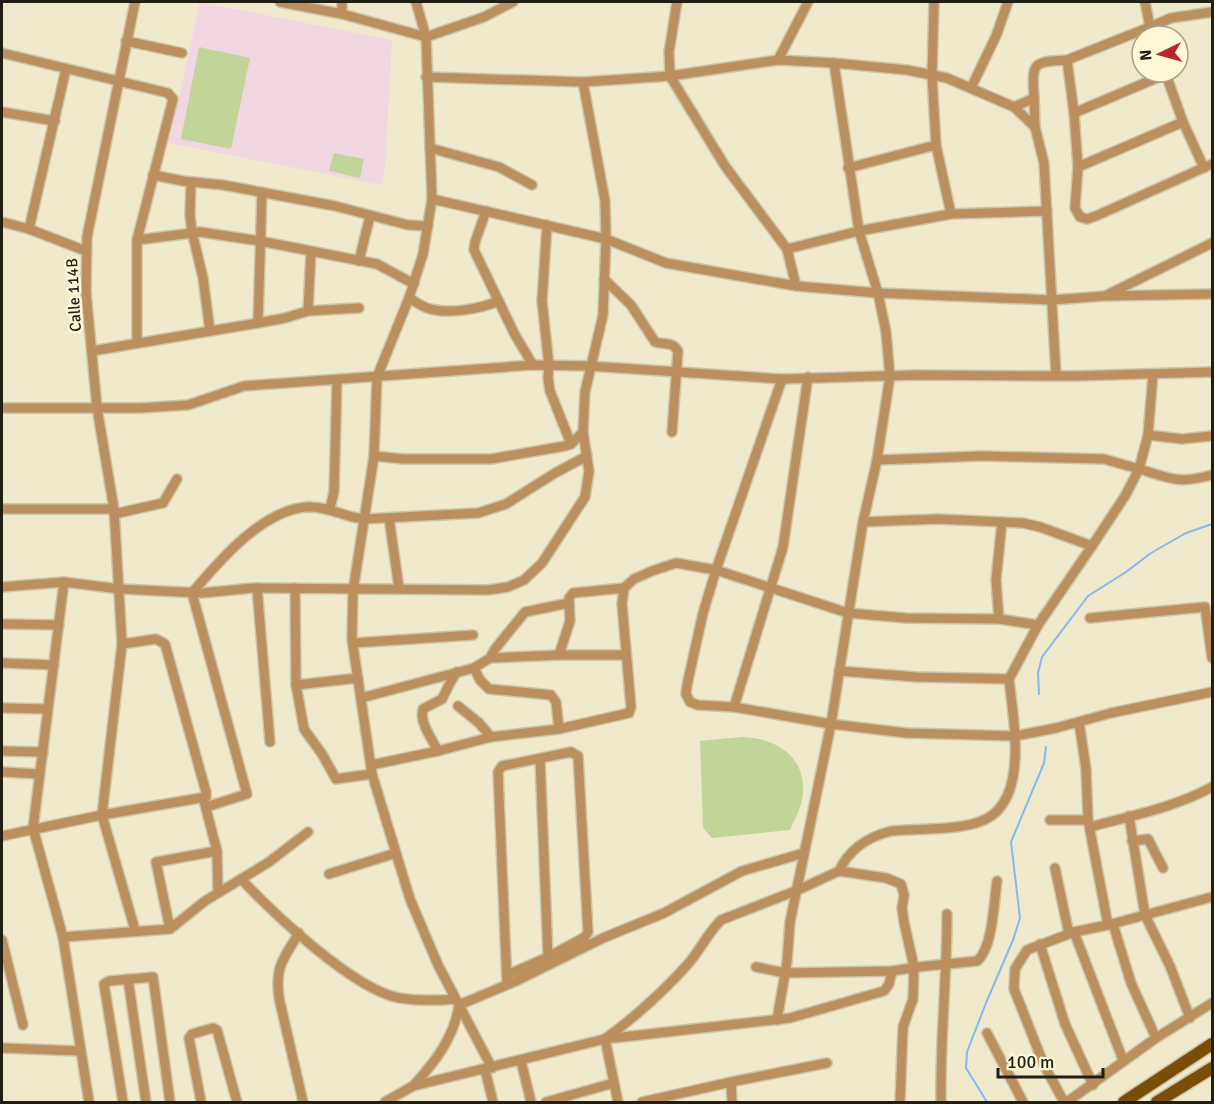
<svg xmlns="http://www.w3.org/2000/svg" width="1214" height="1104" viewBox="0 0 1214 1104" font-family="Signika,sans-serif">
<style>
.education{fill:#f0d7e1}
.green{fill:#c2d599}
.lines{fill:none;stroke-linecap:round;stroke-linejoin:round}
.stream{stroke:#84b9f5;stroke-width:2}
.minor-casing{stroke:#cbc5aa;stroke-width:12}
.major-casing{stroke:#cbc5aa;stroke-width:15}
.minor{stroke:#bc905e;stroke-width:9}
.major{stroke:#7b4d09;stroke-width:12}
.labels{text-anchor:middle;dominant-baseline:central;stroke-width:5;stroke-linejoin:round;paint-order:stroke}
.street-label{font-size:16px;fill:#211f14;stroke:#fef7d8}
</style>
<rect width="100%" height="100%" fill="#f0e9cb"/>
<path class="education" d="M 200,2 L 392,40 L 385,168 L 382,185 L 169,143 Z"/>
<g class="green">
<path d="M 199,47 L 250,58 L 231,149 L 181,139 Z"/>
<path d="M 334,153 L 364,159 L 360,178 L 329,171 Z"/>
<path d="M 742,737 C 776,738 806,756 803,794 C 802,806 795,819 790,830 L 712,838 L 703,828 L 700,741 Z"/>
</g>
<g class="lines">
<g class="stream">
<path d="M 1039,694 L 1038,673 L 1042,657 L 1088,596 L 1126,572 L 1151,553 L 1186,533 L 1212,524"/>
<path d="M 987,1102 L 966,1068 L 967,1052 L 986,1003 L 1013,940 L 1020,918 L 1011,842 L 1044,763 L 1046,747"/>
</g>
<defs>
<g id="minor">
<path d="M 135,2 L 87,237 L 86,292 L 97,408 L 114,509 L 122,644 L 102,815 L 135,930"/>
<path d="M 280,2 L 342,14 L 426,37 L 484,17 L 513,2"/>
<path d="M 416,2 L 426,37 L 432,199 L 423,254 L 409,298 L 377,377 L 374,456 L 353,591 L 352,639 L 372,774 L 410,899 L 438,965 L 492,1068"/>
<path d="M 677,2 L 669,52 L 670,76 L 725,166 L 787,249 L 796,286"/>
<path d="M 934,2 L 932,75 L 936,145 L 951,214"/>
<path d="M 342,14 L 342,2"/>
<path d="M 1153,36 L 1150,27 L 1171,18 L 1212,12"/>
<path d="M 126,41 L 182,53"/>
<path d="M 2,53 L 168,93 L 173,99 L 137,240 L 137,342"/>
<path d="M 778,60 L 808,2"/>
<path d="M 1067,60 L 1150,27 L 1145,2"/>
<path d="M 426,77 L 583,82 L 670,76 L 778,60 L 834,63 L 907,70 L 947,78 L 1014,107 L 1035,127"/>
<path d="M 971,88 L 996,36 L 1008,2"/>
<path d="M 1034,98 C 1032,62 1032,62 1067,60 L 1074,113 L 1166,74"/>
<path d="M 1014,107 L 1034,98 L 1035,127 L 1044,163 L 1056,375"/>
<path d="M 2,112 L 55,121"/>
<path d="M 1074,113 L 1078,167 L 1075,208 L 1080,217 L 1087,219 L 1096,216 L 1212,164"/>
<path d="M 1183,122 L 1204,168"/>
<path d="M 430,148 L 499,167 L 532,185"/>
<path d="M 1078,167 L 1183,122 L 1165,72"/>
<path d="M 848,168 L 936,145"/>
<path d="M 153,175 L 183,181 L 223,185 L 335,206 L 408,225 L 428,226"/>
<path d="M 191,182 L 190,215 L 192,232 L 203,278 L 210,331"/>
<path d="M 432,199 L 606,239 L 666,263 L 796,286 L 878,293 L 1052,300 L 1105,296 L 1212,294"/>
<path d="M 486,211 L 475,242 L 474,250 L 515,335 L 533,365"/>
<path d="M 2,222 L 29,229 L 86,251"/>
<path d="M 547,225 L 542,301 L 549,366 L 548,378 L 550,391 L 571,444"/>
<path d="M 29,229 L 66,69"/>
<path d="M 137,240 L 200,232 L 260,241 L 377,264 L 414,284"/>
<path d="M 787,249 L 859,231 L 951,214 L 1047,211"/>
<path d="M 359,261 L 370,216"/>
<path d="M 604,279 L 631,305 L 655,342 C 664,345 672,341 678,351 L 672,432"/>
<path d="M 1107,295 L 1212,243"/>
<path d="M 409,298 C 415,301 421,306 427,308 C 448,315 479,309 499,301"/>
<path d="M 308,311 L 311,252"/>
<path d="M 258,323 L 262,192"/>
<path d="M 92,351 L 258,323 L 285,318 L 308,311 L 359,308"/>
<path d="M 782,379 L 716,570 L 703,613 L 687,685 L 686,694 L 690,702 L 698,705 L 734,707 L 831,724 L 906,733 L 1015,736 L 1056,728 L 1111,713 L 1212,692"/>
<path d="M 2,408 L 140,408 L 188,405 L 244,386 L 533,365 L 589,366 L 782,379 L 916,375 L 1073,376 L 1212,372"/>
<path d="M 1148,435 L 1182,439 L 1212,436"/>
<path d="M 374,456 L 404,459 L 491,459 L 565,446 L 571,444 L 583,432"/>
<path d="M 877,460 L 982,456 L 1064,458 L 1104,459 L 1139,469 L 1148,435 L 1153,374"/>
<path d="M 330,508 L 334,492 L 337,380"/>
<path d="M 2,509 L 114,509"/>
<path d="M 114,514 L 163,503 L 177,479"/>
<path d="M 389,518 L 399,588"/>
<path d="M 863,522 L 938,519 L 1023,523 L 1040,527 L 1092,546 L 1125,496 L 1139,469 C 1172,479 1178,484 1212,475"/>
<path d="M 64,582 L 33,828 L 63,937 L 89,1102"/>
<path d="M 2,587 L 64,582 L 120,589 L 202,593 L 253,588 L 488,590 L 508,587 L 524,580 L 542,563 L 585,497 L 589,471 L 583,432 L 585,392 L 603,315 L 606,239 L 605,201 L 583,82"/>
<path d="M 257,588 L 270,742"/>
<path d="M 295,588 L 296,685 L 304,729 L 322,754 L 336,779 L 372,774"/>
<path d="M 1090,618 L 1205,607 L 1212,658"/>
<path d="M 999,619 L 996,580 L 1002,522"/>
<path d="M 2,624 L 59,625"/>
<path d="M 353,643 L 473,635"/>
<path d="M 559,655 L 570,621 L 569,598 L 573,593 L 624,588 L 634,579 L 652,571 L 676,563 L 716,570 L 848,613 L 906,618 L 999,619 L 1038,625 L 1092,546"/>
<path d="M 490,658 L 559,655 L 626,655"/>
<path d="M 2,663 L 54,665"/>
<path d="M 474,668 L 480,680 L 489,689 L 551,695 L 556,702 L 559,729"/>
<path d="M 839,671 L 917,677 L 1009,679 L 1038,625"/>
<path d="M 296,685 L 358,678"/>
<path d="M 361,698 L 474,668 L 490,658 L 495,649 L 525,612 L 569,603"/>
<path d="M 458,706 L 479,723 L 491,737"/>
<path d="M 734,707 L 783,547 L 808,377"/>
<path d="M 2,708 L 48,709"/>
<path d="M 1079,722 L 1086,769 L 1088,820 L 1108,925"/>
<path d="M 2,751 L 43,752"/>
<path d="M 438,751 C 432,739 419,722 423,709 L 442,699 L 451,681 L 457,672"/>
<path d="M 540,759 L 548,957"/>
<path d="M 371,765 L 438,751 L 491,737 L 559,729 L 629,713 L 631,707 L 622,604 L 624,588"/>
<path d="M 2,772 L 40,774"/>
<path d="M 204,801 L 217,851 L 218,893"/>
<path d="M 206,807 L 247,794 L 192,593 C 219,561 263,509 308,507 C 329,506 345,518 365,519 L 478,513 L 506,504 L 555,473 L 587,456"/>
<path d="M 1129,816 L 1145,915 L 1170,966 L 1190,1018"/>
<path d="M 1050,820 L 1088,820"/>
<path d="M 1090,827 C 1130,816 1176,807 1212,787"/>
<path d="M 2,836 L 102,815 L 206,797 L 206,792 L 165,644 L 156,639 L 122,644"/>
<path d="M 1132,841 L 1148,839 L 1163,868"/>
<path d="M 1055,868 L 1069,934"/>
<path d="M 839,871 L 886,878 L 901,884 L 904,895 L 902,908 L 904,922 L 914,967 L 913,999 L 903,1027 L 900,1102"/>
<path d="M 329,874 L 396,853"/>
<path d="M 241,879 C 274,914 353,989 399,998 C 418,1001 436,1001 455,999"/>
<path d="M 1113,924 L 1131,983 L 1156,1038"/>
<path d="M 170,929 L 156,862 L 217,851"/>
<path d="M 1074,932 L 1123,1060"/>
<path d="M 299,933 C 283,960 275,965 279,998 L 303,1102"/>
<path d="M 63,937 L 170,929 L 205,901 L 269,862 L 308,832"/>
<path d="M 2,940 L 23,1025"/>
<path d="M 1040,944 L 1065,1024 L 1093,1085"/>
<path d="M 756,967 L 785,973 L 892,971 L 918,967 L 977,961 C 993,948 994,901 997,881"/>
<path d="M 507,975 L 548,957 L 585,937 L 588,932 L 578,756 L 571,752 L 502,766 L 498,772 L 507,984"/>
<path d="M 128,979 L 146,1102"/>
<path d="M 777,1020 L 787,962 L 790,922 L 831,724 L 863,522 L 877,460 L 890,376 L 886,332 L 878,293 L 859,231 L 834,63"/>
<path d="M 987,1033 L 1023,1102"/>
<path d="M 605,1039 C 635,1017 663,992 688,964 C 700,950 708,933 721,920 L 798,890 L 839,871 C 849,849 868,837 891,831 C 917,829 956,830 979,822 C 1031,805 1013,719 1009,679"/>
<path d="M 605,1039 L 618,1102"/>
<path d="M 2,1048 L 81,1051"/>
<path d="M 521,1061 L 531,1102"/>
<path d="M 485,1070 L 493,1102"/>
<path d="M 731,1082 L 732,1102"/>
<path d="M 413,1086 C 435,1062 454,1038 459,1005 L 516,981 L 603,938 L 664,913 L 742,871 L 804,853"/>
<path d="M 123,1102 L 104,984 L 109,981 L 153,977 L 170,1102"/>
<path d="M 201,1102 L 189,1038 L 192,1034 L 213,1028 L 217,1030 L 237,1102"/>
<path d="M 385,1102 L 413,1086 L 605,1039 L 790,1018 L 884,991 L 889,984 L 892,971"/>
<path d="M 546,1102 L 614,1083"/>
<path d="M 642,1102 L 731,1082 L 827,1063"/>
<path d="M 941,1102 C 940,1040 947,977 947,914"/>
<path d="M 1064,1102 L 1044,1065 L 1014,989 L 1015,969 L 1027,950 L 1074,932 L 1108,925 L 1212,897"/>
<path d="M 1067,1102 L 1156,1038 L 1212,1003"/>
</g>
<g id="major">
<path d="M 1124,1102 L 1212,1044"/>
<path d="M 1157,1102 L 1212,1068"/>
</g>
</defs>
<use href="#minor" class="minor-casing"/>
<use href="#major" class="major-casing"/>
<use href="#minor" class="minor"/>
<use href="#major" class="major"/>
</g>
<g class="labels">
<g class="street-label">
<text transform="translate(74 295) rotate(-93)">Calle 114B</text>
</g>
</g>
<rect width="1214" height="1104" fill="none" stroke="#211f14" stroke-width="6"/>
<g transform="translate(1160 54) rotate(265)"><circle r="28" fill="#fef7d8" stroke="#a6a18a" stroke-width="1.5"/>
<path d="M0-4.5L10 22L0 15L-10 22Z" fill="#b72729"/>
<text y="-9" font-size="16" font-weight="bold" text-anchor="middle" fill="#211f14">N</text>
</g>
<path d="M998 1068v9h105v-9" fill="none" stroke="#211f14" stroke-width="3"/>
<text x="1007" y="1068" font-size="18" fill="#211f14" stroke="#fef7d8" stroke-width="4.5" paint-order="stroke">100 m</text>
</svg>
